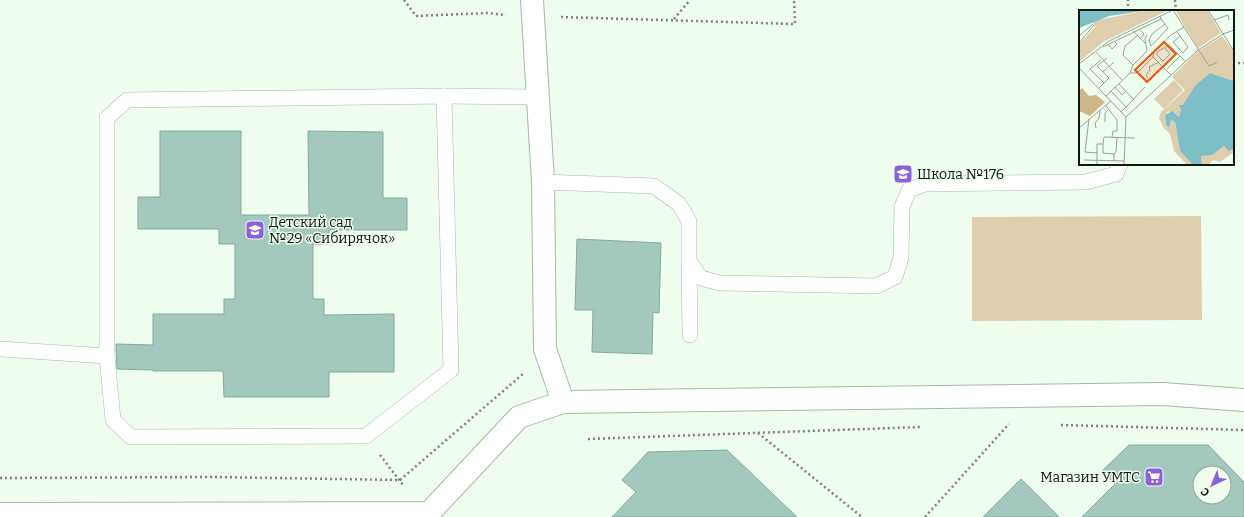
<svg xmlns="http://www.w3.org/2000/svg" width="1244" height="517" viewBox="0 0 1244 517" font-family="Bitter,serif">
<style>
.green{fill:#dfcead}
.building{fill:#a3c9be;stroke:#84a99e;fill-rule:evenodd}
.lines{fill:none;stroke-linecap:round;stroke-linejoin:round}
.service-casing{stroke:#a2baa2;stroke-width:16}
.minor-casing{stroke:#a2baa2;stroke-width:24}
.path{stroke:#788478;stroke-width:2.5;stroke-dasharray:2 3;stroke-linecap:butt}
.service{stroke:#fff;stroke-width:15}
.minor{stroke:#fff;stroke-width:22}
.labels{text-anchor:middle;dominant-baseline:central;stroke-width:3;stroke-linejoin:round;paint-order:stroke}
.poi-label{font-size:14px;fill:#101910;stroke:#eefdee;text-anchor:start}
.inset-road{fill:none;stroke:#95a295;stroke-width:1}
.view{fill:#e8590c;fill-opacity:0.15;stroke:#e8590c;stroke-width:2}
.inset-edge{fill:none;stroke:#101910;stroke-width:2}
</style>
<rect width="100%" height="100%" fill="#eefdee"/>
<path class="green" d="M 1201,216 L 1202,320 L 972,321 L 972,217 Z"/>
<g class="building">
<path d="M 160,131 L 241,131 L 241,215 L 309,215 L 308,131 L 383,132 L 383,198 L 407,198 L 407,230 L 329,230 L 329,244 L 313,244 L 313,299 L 324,299 L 324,315 L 394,314 L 394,372 L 329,372 L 329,397 L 224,397 L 223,371 L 153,371 L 153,370 L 117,369 L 116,344 L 153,345 L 153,314 L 224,314 L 224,299 L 235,299 L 235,244 L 219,244 L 219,229 L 138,229 L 138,197 L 160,197 Z"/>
<path d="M 577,239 L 661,243 L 659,313 L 653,312 L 652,354 L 592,352 L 593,310 L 575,310 Z"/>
<path d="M 1129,445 L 1208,445 L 1244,482 L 1244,517 L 1082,517 L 1115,484 L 1102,471 ZM 1200,473 L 1224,473 L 1224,497 L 1200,497 Z"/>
<path d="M 727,450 L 797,517 L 612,517 L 636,492 L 622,480 L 648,452 Z"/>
<path d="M 1021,479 L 1059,517 L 983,517 Z"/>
</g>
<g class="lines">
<defs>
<g id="service">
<path d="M 444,96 L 451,370 L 366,436 L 131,437 L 113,420 L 107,356 L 107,118 L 127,100 Z"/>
<path d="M 444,96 L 538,97"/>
<path d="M 543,182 L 654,186 L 679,204 L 689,221 L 689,261 L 701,278 L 720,283 L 876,286 L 895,277 L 901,258 L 902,207 L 909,190 L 925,184 L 1086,182 L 1116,174 L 1120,164"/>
<path d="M 689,262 L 690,335"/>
<path d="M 0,349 L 107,356"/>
</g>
<g id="minor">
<path d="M 532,0 L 543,182 L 545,349 L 563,402 L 1163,394 L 1244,400"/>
<path d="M 0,514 L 429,513 L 519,417 L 563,402"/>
</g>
</defs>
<use href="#service" class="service-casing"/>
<use href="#minor" class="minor-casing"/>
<g class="path">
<path d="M 404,0 L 416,16 L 487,13 L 506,15"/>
<path d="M 1175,0 L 1176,11"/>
<path d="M 1128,11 L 1128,0"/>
<path d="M 561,17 L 795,24 L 794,0"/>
<path d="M 674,19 L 690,0"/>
<path d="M 1233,63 L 1244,63"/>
<path d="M 1061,425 L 1244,430"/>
<path d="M 758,433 L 862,517"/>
<path d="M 588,439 L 920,427"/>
<path d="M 380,455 L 403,485"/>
<path d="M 0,478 L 213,477 L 400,480 L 524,373"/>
<path d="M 925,517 L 1009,424"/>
</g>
<use href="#service" class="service"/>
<use href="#minor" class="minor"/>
</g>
<defs>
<symbol id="school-square" viewBox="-11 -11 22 22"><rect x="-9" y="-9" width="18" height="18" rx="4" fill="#8c60da" stroke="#eefdee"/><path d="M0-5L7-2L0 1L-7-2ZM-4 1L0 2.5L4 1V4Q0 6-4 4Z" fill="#fff"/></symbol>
<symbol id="supermarket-square" viewBox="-11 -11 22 22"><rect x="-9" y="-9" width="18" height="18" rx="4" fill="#8c60da" stroke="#eefdee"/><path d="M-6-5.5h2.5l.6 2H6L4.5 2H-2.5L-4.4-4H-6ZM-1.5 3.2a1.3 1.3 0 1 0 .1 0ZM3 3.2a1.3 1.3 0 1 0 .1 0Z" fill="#fff"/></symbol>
</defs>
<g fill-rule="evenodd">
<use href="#school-square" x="892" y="163" width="22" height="22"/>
<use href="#school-square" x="244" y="219" width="22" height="22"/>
<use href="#supermarket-square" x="1143" y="466" width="22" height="22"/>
</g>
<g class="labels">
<g class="poi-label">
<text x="917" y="174">Школа №176</text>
<text x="269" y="222">Детский сад<tspan x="269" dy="16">№29 «Сибирячок»</tspan></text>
<text x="1140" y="477" text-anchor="end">Магазин УМТС</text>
</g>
</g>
<g transform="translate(1079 10)">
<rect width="155" height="155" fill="#eefdee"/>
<path d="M 70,0 L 90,0 L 24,32 L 0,52 L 0,34 L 16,17 L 13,11 ZM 96,0 L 128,0 L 142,23 L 119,38 ZM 143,26 L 155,42 L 155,71 L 131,63 L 104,95 L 100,95 L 102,100 L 100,107 L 90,101 L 86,105 L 87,115 L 90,118 L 92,110 L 96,112 L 101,141 L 114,155 L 108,155 L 95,141 L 91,124 L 84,117 L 80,108 L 82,102 L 106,80 L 93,67 L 118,42 ZM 95,70 L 104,80 L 85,99 L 75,89 ZM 145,136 L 152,141 L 155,139 L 155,142 L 141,152 L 134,150 L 129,155 L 123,155 L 122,146 L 133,144 Z" fill="#dfcead"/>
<path d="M 3,78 L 10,86 L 17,85 L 26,92 L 11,106 L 0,101 L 0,81 Z" fill="#ceb789"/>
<path d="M 0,0 L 70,0 L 30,6 L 0,18 ZM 131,63 L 155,71 L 155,139 L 150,141 L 145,136 L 133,145 L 122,146 L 123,155 L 114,155 L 101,141 L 96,112 L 92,110 L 90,118 L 87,115 L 86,105 L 93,101 L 100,107 L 102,100 L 100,95 L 104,95 L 116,76 Z" fill="#7ebec7"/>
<path class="inset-road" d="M 94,0 L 130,56 L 138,52M 129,0 L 155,41M 82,9 L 89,18 L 72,36 L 70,30 L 73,24 L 86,14M 135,10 L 149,5 L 150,10M 60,19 L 65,24 L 61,29M 54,21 L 66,33M 98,22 L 109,37 L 104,43 L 94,32 L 101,26M 0,26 L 14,14M 0,33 L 15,15M 29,34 L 33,39 L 38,34 L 35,31M 24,37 L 82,9 L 81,6M 86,38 L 91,44 L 84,51 L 78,45 L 78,42 L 90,35 L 106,51M 17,42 L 43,70M 74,47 L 75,41 L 92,25 L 105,17M 22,50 L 11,59 L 25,73M 0,54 L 30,31 L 94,0M 54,55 L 44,45 L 46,36 L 58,26M 0,58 L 47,107M 88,59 L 101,46M 24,62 L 35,52M 51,63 L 54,55 L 68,41 L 66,29 L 68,25M 69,68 L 67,65 L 71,60 L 70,57 L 80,52M 40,74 L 55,90M 36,77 L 43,85 L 47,81M 20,78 L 30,68 L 18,56 L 28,48M 32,81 L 47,97 L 42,102M 27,86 L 51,63 L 58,63 L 74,47 L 92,65M 27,96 L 38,110 L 38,121 L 34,121 L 33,127M 47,97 L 66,77M 10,109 L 6,142 L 18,143M 26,112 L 26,103 L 29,100M 0,118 L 32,91M 17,118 L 16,113 L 20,108 L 21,101M 24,134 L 24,143 L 35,144 L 35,151M 35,144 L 37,142 L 38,128M 5,150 L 45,151M 18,155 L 18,134 L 24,134 L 25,127 L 56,128M 45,155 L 47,107 L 119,40 L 144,24 L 155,20"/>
<path class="view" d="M 85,32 L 97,44 L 68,72 L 56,60 Z"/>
<rect width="155" height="155" class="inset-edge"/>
</g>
<g transform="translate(1212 485) rotate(224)"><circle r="19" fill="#eefdee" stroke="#95a295"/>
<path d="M0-3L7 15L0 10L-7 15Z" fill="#8c60da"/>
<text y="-6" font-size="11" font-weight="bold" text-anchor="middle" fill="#101910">С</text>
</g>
</svg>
